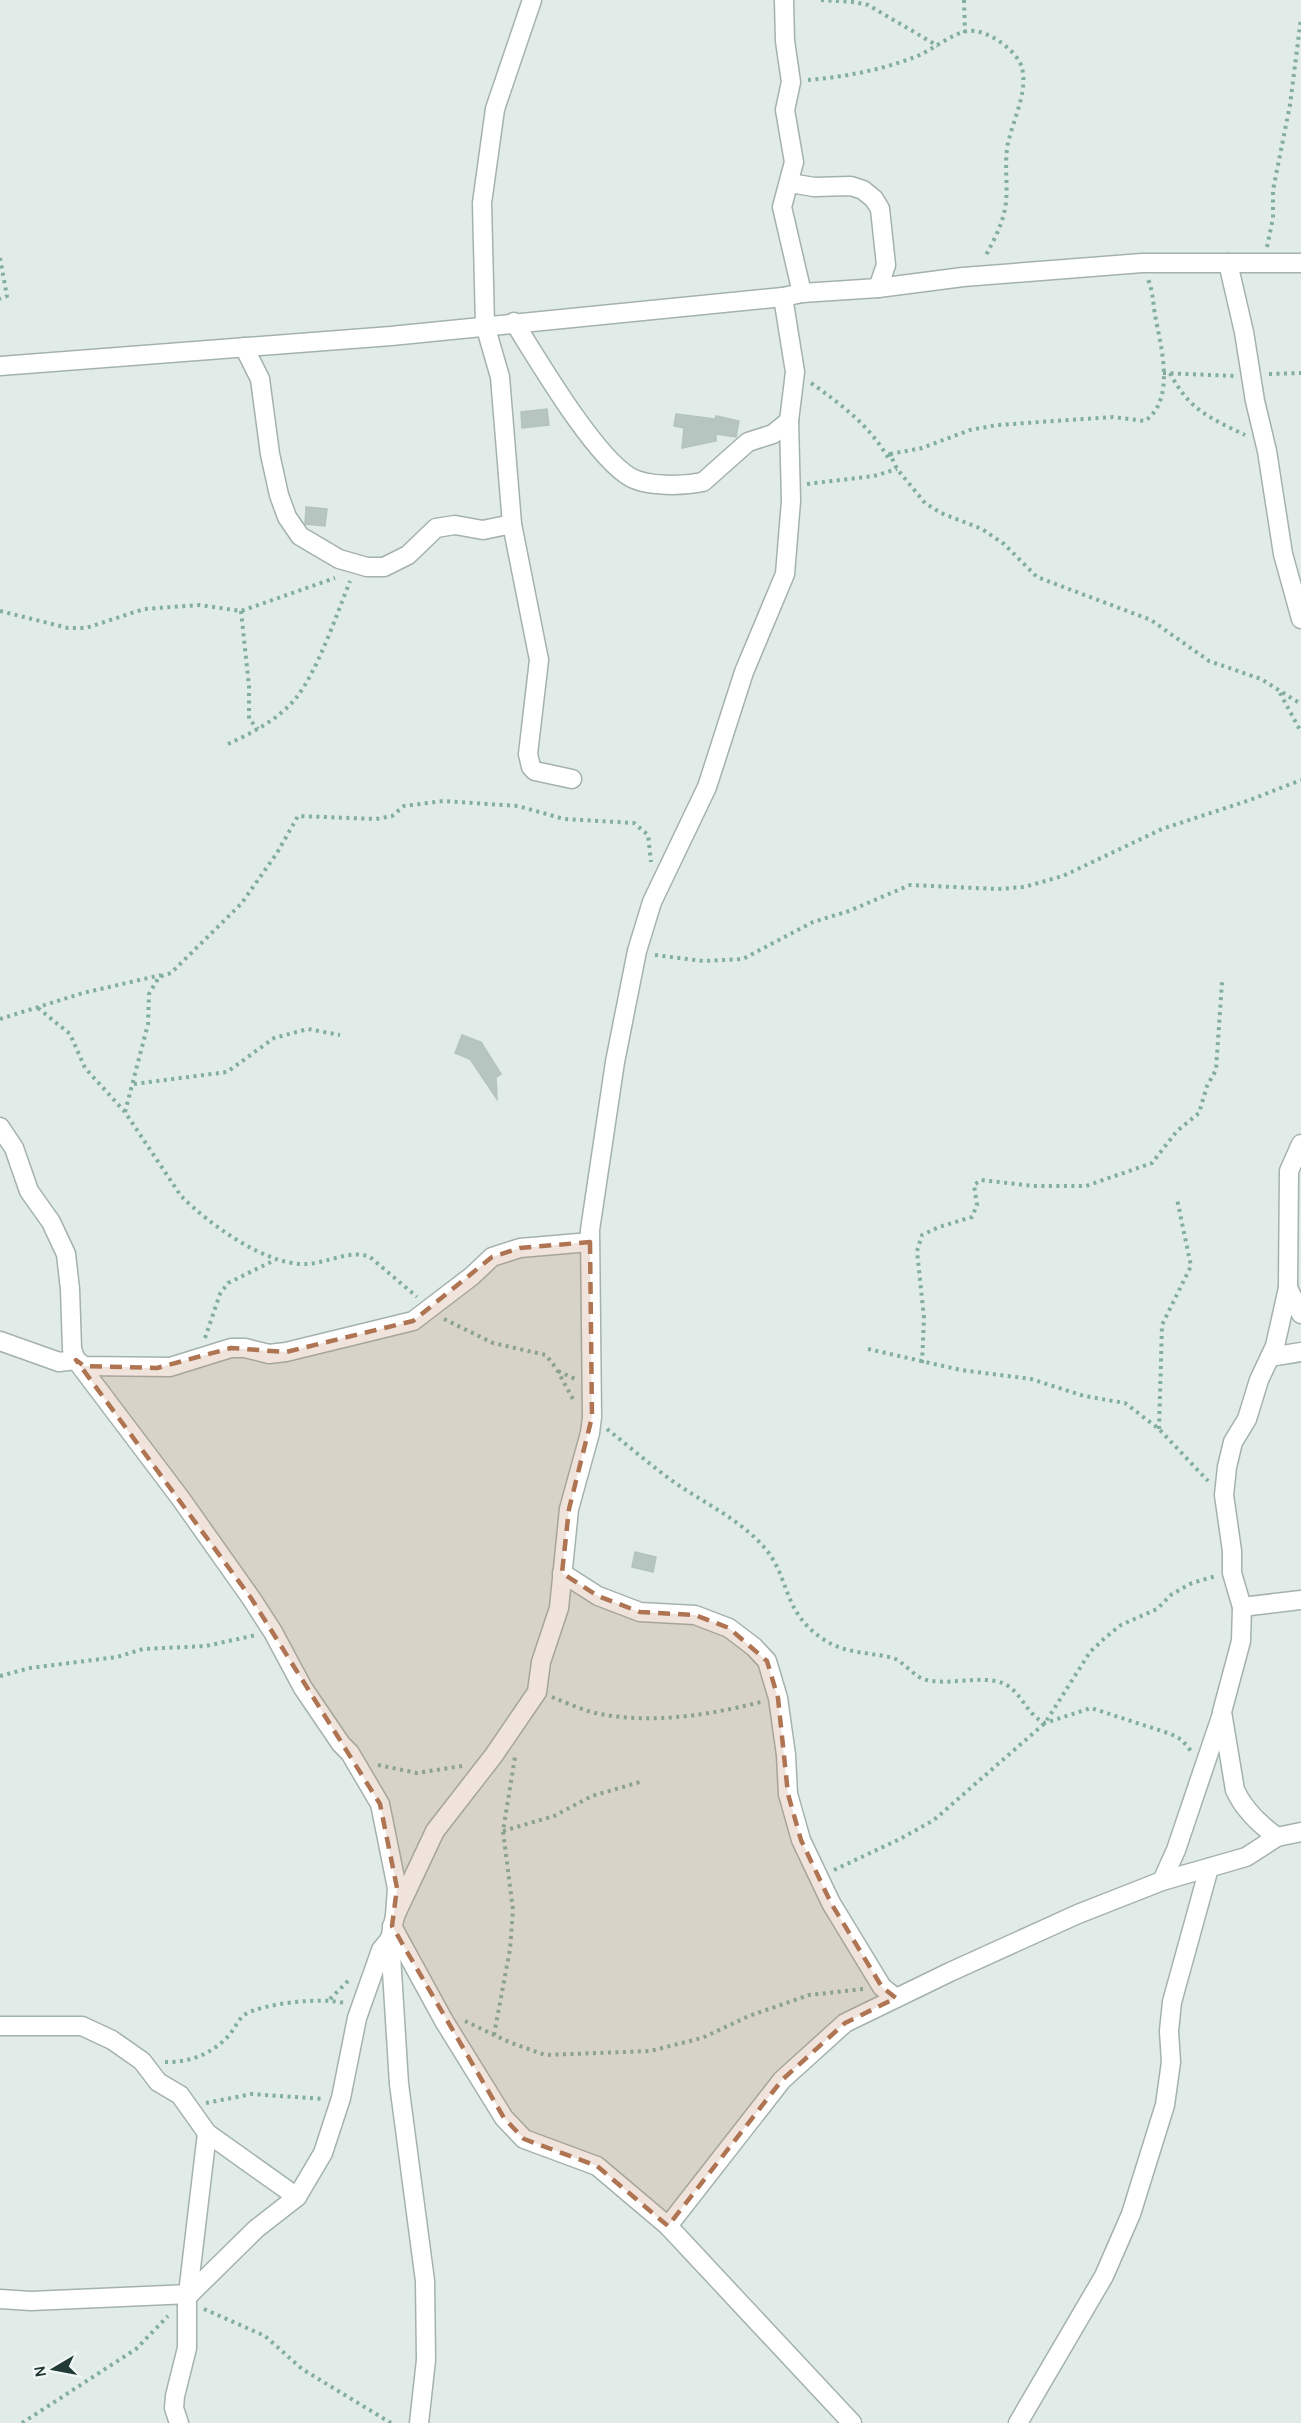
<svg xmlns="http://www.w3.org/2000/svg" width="1301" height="2423" viewBox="0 0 1301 2423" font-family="Karla,sans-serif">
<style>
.building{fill:#b6c5c0;stroke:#b3c4be;stroke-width:1.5}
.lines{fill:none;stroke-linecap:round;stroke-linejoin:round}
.minor-casing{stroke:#a4b2ae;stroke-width:21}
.path{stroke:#82ada3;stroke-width:4;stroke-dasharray:3 4.5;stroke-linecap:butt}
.minor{stroke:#fff;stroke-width:18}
.marked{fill:#af7452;fill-opacity:0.2;stroke:#af7452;stroke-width:4.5;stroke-dasharray:12 8;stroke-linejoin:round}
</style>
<rect width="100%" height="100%" fill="#e1ebe7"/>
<g class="building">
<path d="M 547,409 L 549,425 L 522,428 L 521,412 Z"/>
<path d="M 676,414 L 715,419 L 716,416 L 739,421 L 736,437 L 716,434 L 716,441 L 682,448 L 684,428 L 674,426 Z"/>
<path d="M 306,507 L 327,509 L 325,526 L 305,524 Z"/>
<path d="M 462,1035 L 481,1042 L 501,1074 L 496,1077 L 497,1099 L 470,1059 L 455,1053 Z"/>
<path d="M 635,1552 L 656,1557 L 653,1572 L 632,1567 Z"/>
</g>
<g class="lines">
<defs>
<g id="minor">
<path d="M 532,0 L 495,109 L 482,203 L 485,325 L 500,377 L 512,524 L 539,660 L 528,754 L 531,767 L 535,771 L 572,779"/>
<path d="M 784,0 L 785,41 L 791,82 L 785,110 L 794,162 L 782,207 L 802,293"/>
<path d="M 790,183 L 814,187 L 851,186 L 863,190 L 874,199 L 880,209 L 886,265 L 878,288"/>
<path d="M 1228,263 L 1244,332 L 1255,401 L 1267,451 L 1283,554 L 1301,619"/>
<path d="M 514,322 C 538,360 594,456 630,477 C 647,487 683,486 703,482 L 748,442 L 773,434 L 789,421"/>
<path d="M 244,347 L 260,379 L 270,454 L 279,495 L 287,517 L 300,536 L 339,559 L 367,567 L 384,567 L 408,555 L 436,528 L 455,525 L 483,530 L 512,524"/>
<path d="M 0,366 L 391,336 L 783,297 L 802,293 L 878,288 L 963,277 L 1142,263 L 1301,263"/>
<path d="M 0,1127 L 14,1148 L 29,1191 L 51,1222 L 66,1254 L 70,1289 L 72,1349 L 76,1360 L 181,1499 L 251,1598 L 273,1632 L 303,1688 L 341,1744 L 350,1753 L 380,1804 L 397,1888 L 395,1916 L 390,1939 L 399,2084 L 425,2281 L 426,2360 L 419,2423"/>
<path d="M 1288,1288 L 1301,1314"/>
<path d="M 0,1341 L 59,1362 L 76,1360 L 84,1366 L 170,1367 L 231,1348 L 245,1348 L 269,1354 L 286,1352 L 413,1321 L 472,1276 L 492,1257 L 520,1248 L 590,1242"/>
<path d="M 1270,1357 L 1301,1352"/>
<path d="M 562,1573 L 598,1596 L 640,1612 L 695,1615 L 729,1628 L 754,1647 L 767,1661 L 778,1698 L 786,1755 L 788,1794 L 801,1840 L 831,1903 L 882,1987 L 896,1998"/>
<path d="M 1242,1607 L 1301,1600"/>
<path d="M 1277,1837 C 1259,1824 1244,1810 1235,1790 L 1222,1712 L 1241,1641 L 1242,1607 L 1232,1573 L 1232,1551 L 1224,1495 L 1227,1467 L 1233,1442 L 1247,1419 L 1259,1380 L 1275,1346 L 1288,1288 L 1289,1171 L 1301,1144"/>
<path d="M 1162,1881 L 1176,1850 L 1222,1714"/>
<path d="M 395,1916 L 435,1831 L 494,1755 L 537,1692 L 541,1662 L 559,1608 L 569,1509 L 590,1433 L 592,1417 L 590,1230 L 615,1062 L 637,951 L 652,902 L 707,787 L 744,672 L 785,574 L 791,501 L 789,421 L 795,372 L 783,297"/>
<path d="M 392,1926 L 444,2021 L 504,2118 L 524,2139 L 597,2166 L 668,2226 L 852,2423"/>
<path d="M 0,2026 L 82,2026 L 112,2040 L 142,2061 L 158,2082 L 180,2095 L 207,2133 L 297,2197"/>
<path d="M 668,2226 L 782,2080 L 845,2023 L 950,1972 L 1078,1914 L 1162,1881 L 1246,1857 L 1277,1837 L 1301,1832"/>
<path d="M 0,2299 L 31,2301 L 190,2294 L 256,2229 L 297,2197 L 323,2153 L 341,2098 L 357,2018 L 381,1950 L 390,1939"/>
<path d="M 179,2423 L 174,2408 L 175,2396 L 187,2348 L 187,2302 L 207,2133"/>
<path d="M 1018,2423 L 1104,2276 L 1131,2214 L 1165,2105 L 1171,2062 L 1169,2031 L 1172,2002 L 1209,1868"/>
</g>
</defs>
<use href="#minor" class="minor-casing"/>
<g class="path">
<path d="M 821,0 L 854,2 L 868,5 L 938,46"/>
<path d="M 964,0 L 965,33"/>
<path d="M 808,80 C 844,77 881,70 915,57 C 931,51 952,33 968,31 C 986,28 1018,51 1022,68 C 1028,92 1013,120 1008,143 C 1004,163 1008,183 1006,202 C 1004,222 994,240 985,257"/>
<path d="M 1267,247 L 1273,218 L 1273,190 L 1290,105 L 1301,18"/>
<path d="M 0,258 L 7,296 L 0,299"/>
<path d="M 1163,373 L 1234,376"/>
<path d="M 1170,373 C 1189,410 1210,418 1245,435"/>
<path d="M 1269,374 L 1301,373"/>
<path d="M 811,383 C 842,405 869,425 889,459 L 890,454 L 897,469 L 925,503 L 941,513 L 982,529 L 1004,544 L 1037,577 L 1151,620 L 1209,661 L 1261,679 L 1301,704"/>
<path d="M 890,454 L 922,448 L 970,430 L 997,425 L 1113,417 L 1145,421 C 1176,399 1161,347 1155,315 C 1153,302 1153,292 1148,279"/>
<path d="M 807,484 L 874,476 L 897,469"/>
<path d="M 0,611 L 68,628 L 86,628 L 144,609 L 200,605 L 241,611 L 335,578"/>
<path d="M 241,611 L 249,686 L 249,719 L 258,729"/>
<path d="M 1280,693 L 1301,732"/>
<path d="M 228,744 C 252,733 279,719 296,698 C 317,672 337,614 350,581"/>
<path d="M 655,955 L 703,961 L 743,959 L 813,922 L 849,911 L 910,885 L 998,889 L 1024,887 L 1063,876 L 1162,829 L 1250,800 L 1301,780"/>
<path d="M 38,1008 L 70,1034 L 85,1068 L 125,1112 L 181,1196 C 209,1224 266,1266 307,1264 C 328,1263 350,1249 370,1257 L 417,1297"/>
<path d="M 0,1019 L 83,993 L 161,975"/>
<path d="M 134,1084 L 227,1072 L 274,1038 L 308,1029 L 340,1035"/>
<path d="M 125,1112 L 148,1024 L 149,994 L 159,977 L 171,973 L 241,904 L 277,853 L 298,816 L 376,819 L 392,816 L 404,806 L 443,801 L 518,806 L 564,819 L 634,823 L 648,835 L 651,862"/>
<path d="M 444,1319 L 493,1343 L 546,1355 L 556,1368 L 574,1401"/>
<path d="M 205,1338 L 220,1294 L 228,1283 L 275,1260"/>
<path d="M 868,1349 L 961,1370 L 1031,1379 L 1084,1396 L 1125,1403 L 1159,1429 L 1208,1481"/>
<path d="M 922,1363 L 924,1318 L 917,1251 L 922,1235 L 939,1227 L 972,1217 L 977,1205 L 974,1185 L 981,1180 L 1034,1186 L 1086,1186 L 1152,1163 L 1177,1131 L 1199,1113 L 1207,1086 L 1216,1070 L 1222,982"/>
<path d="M 558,1371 L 575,1379"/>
<path d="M 607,1429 C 627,1445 647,1462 667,1477 C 699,1501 736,1516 763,1546 C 791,1577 781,1611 823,1639 C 845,1654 869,1652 893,1658 C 905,1662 914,1678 927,1680 C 949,1685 973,1677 995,1681 C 1021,1685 1023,1713 1045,1723 L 1091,1708 L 1171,1734 L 1182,1740 L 1191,1751"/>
<path d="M 1159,1429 L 1162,1325 L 1191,1266 L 1177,1199"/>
<path d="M 0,1676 L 30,1668 L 117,1657 L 143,1649 L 206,1646 L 256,1635"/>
<path d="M 552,1697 C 567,1703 584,1711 600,1714 C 654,1724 709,1715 761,1702"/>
<path d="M 378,1765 L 417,1773 L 462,1766"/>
<path d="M 503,1831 L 554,1816 L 592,1796 L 640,1782"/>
<path d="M 834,1870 L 900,1839 L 934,1820 L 1045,1723 L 1090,1652 L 1106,1637 L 1121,1625 L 1157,1609 L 1172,1594 L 1192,1583 L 1216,1576"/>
<path d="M 330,1999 L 350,1979"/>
<path d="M 465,2021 L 509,2042 L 545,2055 L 650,2051 L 702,2038 L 749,2016 L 809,1995 L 863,1989"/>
<path d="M 494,2035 L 510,1949 L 513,1910 L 503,1831 L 515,1757"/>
<path d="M 165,2062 C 190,2063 214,2053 230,2034 C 235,2028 238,2020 244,2015 C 263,2003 323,1997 344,2003"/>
<path d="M 206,2103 L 252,2094 L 323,2099"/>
<path d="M 204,2309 L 265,2336 L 302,2369 L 391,2423"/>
<path d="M 22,2423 L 136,2349 L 168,2316"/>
</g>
<use href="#minor" class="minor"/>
</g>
<path class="marked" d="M 590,1242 L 592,1417 L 569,1509 L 562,1573 L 598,1596 L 640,1612 L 695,1615 L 729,1628 L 767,1661 L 778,1698 L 788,1794 L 801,1840 L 831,1903 L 882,1987 L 896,1998 L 845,2023 L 782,2080 L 668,2226 L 597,2166 L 524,2139 L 504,2118 L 392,1926 L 397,1888 L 380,1804 L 251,1598 L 76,1360 L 84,1366 L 157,1368 L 231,1348 L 286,1352 L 413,1321 L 492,1257 L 520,1248 Z"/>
<g transform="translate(54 2369) rotate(260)" stroke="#f1f7f5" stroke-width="4.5" paint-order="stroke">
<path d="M0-4.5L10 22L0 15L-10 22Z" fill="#223a36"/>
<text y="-9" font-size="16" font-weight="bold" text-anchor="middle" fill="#223a36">N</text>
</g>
</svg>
